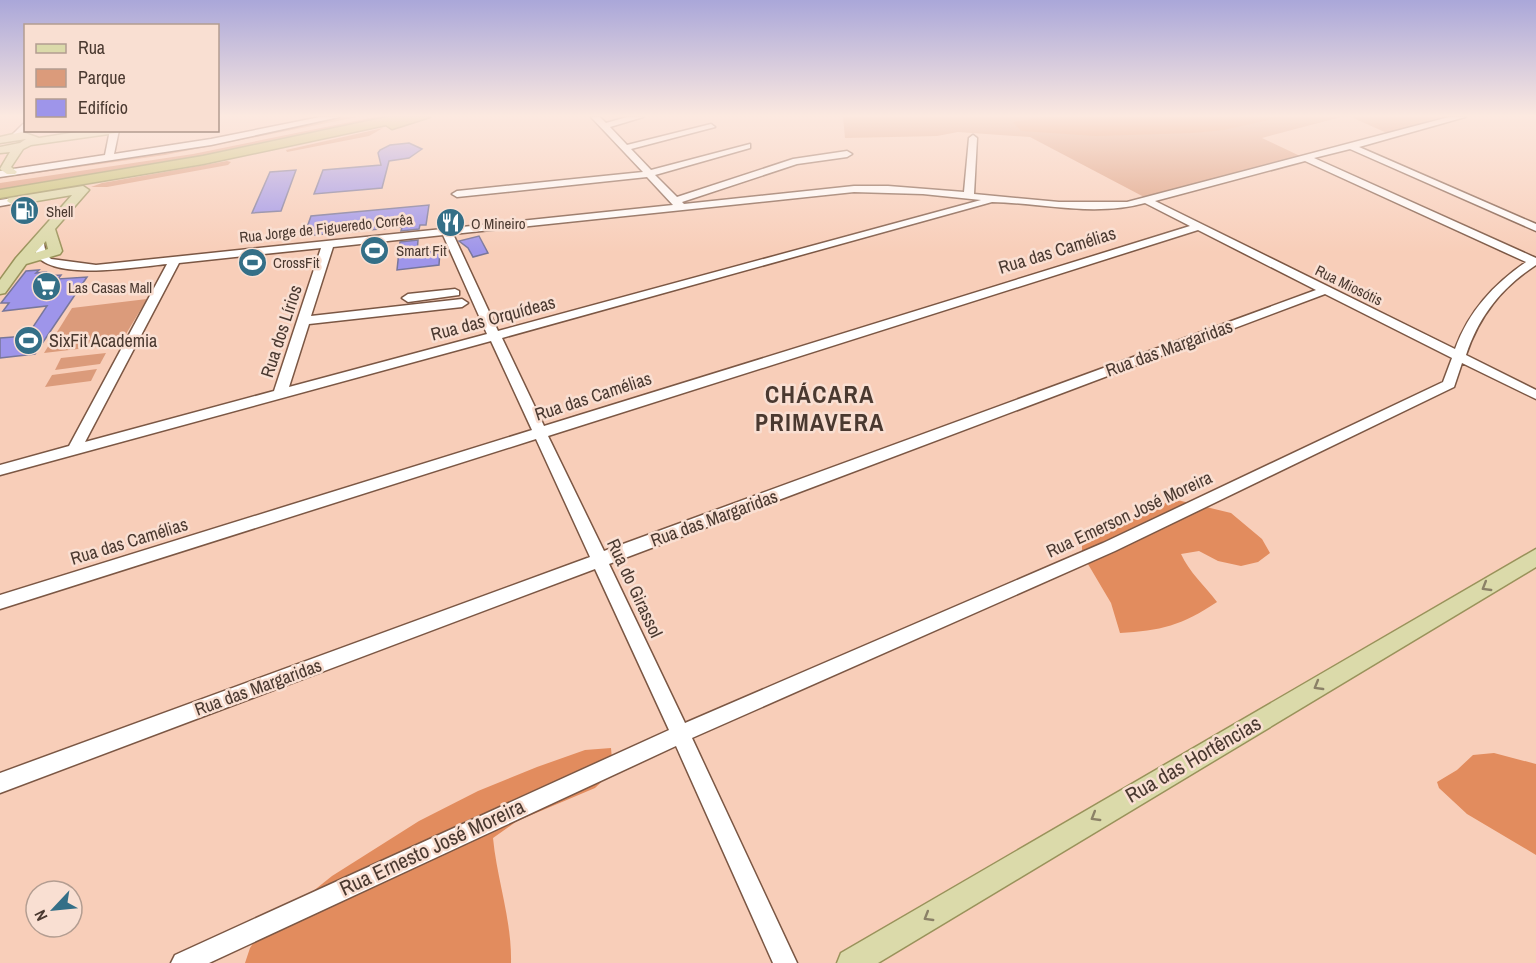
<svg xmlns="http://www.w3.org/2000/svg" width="1536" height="963" viewBox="0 0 1536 963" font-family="'Archivo Narrow',sans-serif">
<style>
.green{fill:#db9b7b}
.forest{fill:#e28c5e}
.building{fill:#9e95ea;stroke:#78769b;stroke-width:1.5}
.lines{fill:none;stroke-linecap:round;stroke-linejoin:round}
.minor-casing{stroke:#7b5744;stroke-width:3}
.major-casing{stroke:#99925a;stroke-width:3}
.highway-casing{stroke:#99925a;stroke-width:3}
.minor{fill:#fff;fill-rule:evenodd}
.major{fill:#dbdaaa;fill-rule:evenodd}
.highway{fill:#c3c271;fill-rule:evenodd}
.oneway{stroke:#8b8167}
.labels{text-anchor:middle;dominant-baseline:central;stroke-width:5;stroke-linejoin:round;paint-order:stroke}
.far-poi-label{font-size:15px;fill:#4a3930;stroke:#f9dfd2;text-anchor:start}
.far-street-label{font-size:15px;fill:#4a3930;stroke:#f9dfd2}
.street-label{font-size:18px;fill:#4a3930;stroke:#f9dfd2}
.poi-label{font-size:18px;fill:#4a3930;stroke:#f9dfd2;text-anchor:start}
.near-street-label{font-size:21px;fill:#4a3930;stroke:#f9dfd2}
.district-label{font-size:24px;font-weight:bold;letter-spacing:1.5px;fill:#4a3930;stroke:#f9dfd2}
</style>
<rect width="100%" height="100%" fill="#f8ceb9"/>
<g class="green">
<path d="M 341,117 L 357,117 L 165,155 L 0,178 L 0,176 L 223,141 Z"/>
<path d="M 375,117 L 397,117 L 297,141 L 0,192 L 0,183 L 193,154 Z"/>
<path d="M 843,117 L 1341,117 L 1262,138 L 1300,156 L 1146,198 L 1030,137 L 958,132 L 937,136 L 845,138 Z"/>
<path d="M 1351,117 L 1442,117 L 1387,133 Z"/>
<path d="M 383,128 L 369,136 L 287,152 L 286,150 Z"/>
<path d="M 227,161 L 231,162 L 228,165 L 107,187 L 91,187 L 102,183 Z"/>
<path d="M 147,299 L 120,344 L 44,353 L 72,308 Z"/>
<path d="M 106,353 L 100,364 L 55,370 L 61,358 Z"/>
<path d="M 97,369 L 91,381 L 45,387 L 52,375 Z"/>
</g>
<g class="forest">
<path d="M 1041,117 L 1282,117 L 1224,130 L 1193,133 L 1096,136 L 1021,131 L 1013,122 Z"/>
<path d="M 1173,499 L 1231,513 L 1262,539 L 1270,553 L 1258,562 L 1241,566 L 1218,561 L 1199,551 L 1181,554 C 1189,572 1205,586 1217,602 C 1183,625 1160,631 1120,633 L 1111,603 L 1082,554 L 1082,540 L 1096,532 L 1144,515 Z"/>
<path d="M 611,748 L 613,771 L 595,788 L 517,821 L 493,838 C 497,880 512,920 511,963 L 245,963 L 250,948 L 268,920 L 297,904 L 332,876 L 419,821 L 478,791 L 537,767 L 585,750 Z"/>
<path d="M 1494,753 L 1536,764 L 1536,855 L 1467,814 L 1439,788 L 1437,782 L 1457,770 L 1473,755 Z"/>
</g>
<g class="building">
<path d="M 409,143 L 422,149 L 409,158 L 389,161 L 382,188 L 314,194 L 323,170 L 381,165 L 378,153 L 380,150 L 390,145 Z"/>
<path d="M 296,170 L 281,211 L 252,213 L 270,172 Z"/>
<path d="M 429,205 L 426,225 L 420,225 L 419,229 L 401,231 L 402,227 L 304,236 L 311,216 Z"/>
<path d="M 479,236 L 488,253 L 473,257 L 468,248 L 459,241 Z"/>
<path d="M 418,240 L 417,253 L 440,250 L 439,265 L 397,270 L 400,242 Z"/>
<path d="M 39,270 L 36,273 L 46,272 L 43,276 L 61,275 L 58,279 L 87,277 L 35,354 L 0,358 L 0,338 L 27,336 L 47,306 L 3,311 L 9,303 L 1,303 L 26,271 Z"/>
</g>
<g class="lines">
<defs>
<g id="minor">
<path d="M 320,117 L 339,117 L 211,145 L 0,177 L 0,171 L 105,155 L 110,130 L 119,130 L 114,154 L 211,139 Z"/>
<path d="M 591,117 L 600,117 L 606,123 L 627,117 L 643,117 L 610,127 L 627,145 L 711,124 L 715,127 L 631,149 L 651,170 L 750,144 L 750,148 L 655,175 L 677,197 L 793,159 L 847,151 L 852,154 L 847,157 L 797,164 L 682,202 L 684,204 L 854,186 L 888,186 L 964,192 L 969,138 L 973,135 L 977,138 L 974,194 L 1059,202 L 1127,202 L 1449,117 L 1465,117 L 1359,147 L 1536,224 L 1536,231 L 1350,149 L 1314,158 L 1536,258 L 1536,265 C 1501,288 1479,316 1466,355 L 1536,390 L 1536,399 L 1462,363 L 1454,387 L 1115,551 L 692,738 L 797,963 L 773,963 L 676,746 L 209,963 L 171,963 L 175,955 L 669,730 L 595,569 L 0,793 L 0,773 L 590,557 L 536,439 L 0,609 L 0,595 L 532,430 L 491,341 L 0,475 L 0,465 L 69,446 L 167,264 C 136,267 56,281 36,255 L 34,241 L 35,239 L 43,239 L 46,254 L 51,259 L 96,265 L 673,205 L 647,177 L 457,197 L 452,194 L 457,191 L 643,172 ZM 1305,161 L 1526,262 C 1493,285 1469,311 1455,349 L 1155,201 ZM 854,192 L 923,194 L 981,200 L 498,331 L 453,234 ZM 992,202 C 1042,203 1094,217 1145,203 L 1190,226 L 544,426 L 502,338 ZM 1198,230 L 1316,290 L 604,551 L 548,436 ZM 443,235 L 487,334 L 289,387 L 309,324 L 462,307 L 468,303 L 462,299 L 311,316 L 333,247 ZM 321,248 L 274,391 L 85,442 L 179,263 ZM 1325,294 L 1452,358 L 1443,382 L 1103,543 L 685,723 L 609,564 Z"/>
<path d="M 23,124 L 26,124 L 26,130 L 19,138 L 13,138 L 13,134 Z"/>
<path d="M 13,198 L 18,201 L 17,203 L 0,206 L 0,200 Z"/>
<path d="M 455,289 L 459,291 L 459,295 L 408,302 L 402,298 L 408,294 Z"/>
</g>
<g id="major">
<path d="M 90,130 L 121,130 L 116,133 L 31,145 L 23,149 L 11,167 L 17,172 L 15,174 L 7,174 L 0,169 L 10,152 L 0,153 L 0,147 L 20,143 L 26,139 L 0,143 L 0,137 L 22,132 L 39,138 Z"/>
<path d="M 83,186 L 89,190 L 55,229 L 62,251 L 60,254 L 26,264 L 5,293 L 0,294 L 0,280 L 16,258 L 72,195 L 13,205 L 7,201 L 9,198 ZM 46,241 L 48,249 L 35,253 Z"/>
<path d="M 1536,549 L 1536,567 L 878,963 L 837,963 L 841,953 Z"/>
</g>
<path id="highway" d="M 387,117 L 430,117 L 392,129 L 386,125 L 203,164 L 0,198 L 0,190 L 203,156 Z"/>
</defs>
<use href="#minor" class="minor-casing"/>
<use href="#major" class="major-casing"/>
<use href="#highway" class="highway-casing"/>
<use href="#minor" class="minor"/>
<use href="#major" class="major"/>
<use href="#highway" class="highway"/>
</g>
<defs><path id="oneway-chevron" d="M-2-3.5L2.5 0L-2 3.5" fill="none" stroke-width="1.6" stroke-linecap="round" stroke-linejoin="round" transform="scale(1.5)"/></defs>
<g class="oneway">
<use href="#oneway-chevron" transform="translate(1486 587) rotate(149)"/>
<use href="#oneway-chevron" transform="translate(1318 686) rotate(150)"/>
<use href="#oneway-chevron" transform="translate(1095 817) rotate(149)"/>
<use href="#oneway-chevron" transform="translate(928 917) rotate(149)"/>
</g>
<linearGradient id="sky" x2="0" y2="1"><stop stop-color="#aaa7d9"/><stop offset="0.46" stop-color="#fce9e0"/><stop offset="1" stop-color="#fce9e0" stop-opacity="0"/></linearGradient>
<rect width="1536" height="252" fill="url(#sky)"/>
<defs>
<symbol id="fuel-disc" viewBox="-11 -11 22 22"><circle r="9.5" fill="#346f87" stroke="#f9dfd2"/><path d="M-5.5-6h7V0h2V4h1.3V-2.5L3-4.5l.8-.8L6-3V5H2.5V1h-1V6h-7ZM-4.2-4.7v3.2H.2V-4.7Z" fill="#fff"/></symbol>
<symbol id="restaurant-disc" viewBox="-11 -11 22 22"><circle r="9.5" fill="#346f87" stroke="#f9dfd2"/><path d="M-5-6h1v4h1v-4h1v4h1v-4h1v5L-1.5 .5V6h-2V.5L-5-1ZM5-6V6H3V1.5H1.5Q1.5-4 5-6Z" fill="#fff"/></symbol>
<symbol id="stadium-disc" viewBox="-11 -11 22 22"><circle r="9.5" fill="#346f87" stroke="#f9dfd2"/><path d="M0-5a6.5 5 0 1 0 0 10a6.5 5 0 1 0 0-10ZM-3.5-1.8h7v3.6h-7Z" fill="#fff"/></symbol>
<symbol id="supermarket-disc" viewBox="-11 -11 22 22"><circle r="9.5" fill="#346f87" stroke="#f9dfd2"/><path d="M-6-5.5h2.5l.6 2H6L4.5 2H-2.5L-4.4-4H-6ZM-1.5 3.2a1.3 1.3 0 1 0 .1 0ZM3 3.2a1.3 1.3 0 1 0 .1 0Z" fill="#fff"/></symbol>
</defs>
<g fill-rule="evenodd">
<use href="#fuel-disc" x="8" y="194" width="33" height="33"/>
<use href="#restaurant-disc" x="434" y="206" width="33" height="33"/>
<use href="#stadium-disc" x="358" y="234" width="33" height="33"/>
<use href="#stadium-disc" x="236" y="246" width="33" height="33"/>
<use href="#supermarket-disc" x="30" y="270" width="33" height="33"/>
<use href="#stadium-disc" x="12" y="324" width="33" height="33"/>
</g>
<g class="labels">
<g class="far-poi-label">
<text x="46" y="211">Shell</text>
<text x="471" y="223">O Mineiro</text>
<text x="396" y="250">Smart Fit</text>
<text x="273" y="262">CrossFit</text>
<text x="68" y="287">Las Casas Mall</text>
</g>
<g class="far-street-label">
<text transform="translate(326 228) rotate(-6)">Rua Jorge de Figueredo Corrêa</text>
<text transform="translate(1349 285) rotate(26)">Rua Miosótis</text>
</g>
<g class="street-label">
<text transform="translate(1057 250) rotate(-17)">Rua das Camélias</text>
<text transform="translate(493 318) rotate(-15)">Rua das Orquídeas</text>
<text transform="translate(281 331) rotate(-72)">Rua dos Lírios</text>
<text transform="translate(1169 348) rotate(-20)">Rua das Margaridas</text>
<text transform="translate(593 396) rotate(-18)">Rua das Camélias</text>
<text transform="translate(1129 514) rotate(-25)">Rua Emerson José Moreira</text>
<text transform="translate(714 518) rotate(-20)">Rua das Margaridas</text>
<text transform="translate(129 541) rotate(-17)">Rua das Camélias</text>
<text transform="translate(635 588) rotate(65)">Rua do Girassol</text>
<text transform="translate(258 687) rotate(-20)">Rua das Margaridas</text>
</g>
<g class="poi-label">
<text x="49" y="340">SixFit Academia</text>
</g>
<g class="near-street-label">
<text transform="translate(1193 759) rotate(-30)">Rua das Hortências</text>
<text transform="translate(432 847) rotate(-25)">Rua Ernesto José Moreira</text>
</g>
<g class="district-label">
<text x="820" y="394">CHÁCARA<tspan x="820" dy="28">PRIMAVERA</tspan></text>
</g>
</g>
<rect x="24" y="24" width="195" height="108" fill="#f9dfd2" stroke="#b39d91" stroke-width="1.5"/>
<rect x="36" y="44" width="30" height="9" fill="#dbdaaa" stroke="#b39d91" stroke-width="1.5"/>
<text x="78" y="54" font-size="18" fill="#4a3930">Rua</text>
<rect x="36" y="69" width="30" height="18" fill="#db9b7b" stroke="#b39d91" stroke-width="1.5"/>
<text x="78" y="84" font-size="18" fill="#4a3930">Parque</text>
<rect x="36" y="99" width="30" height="18" fill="#9e95ea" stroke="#b39d91" stroke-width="1.5"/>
<text x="78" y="114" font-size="18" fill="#4a3930">Edifício</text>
<g transform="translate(54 909) rotate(244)"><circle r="28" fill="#f9dfd2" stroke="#b39d91" stroke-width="1.5"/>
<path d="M0-4.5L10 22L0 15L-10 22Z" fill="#346f87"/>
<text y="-9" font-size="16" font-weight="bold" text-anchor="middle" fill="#4a3930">N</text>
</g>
</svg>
